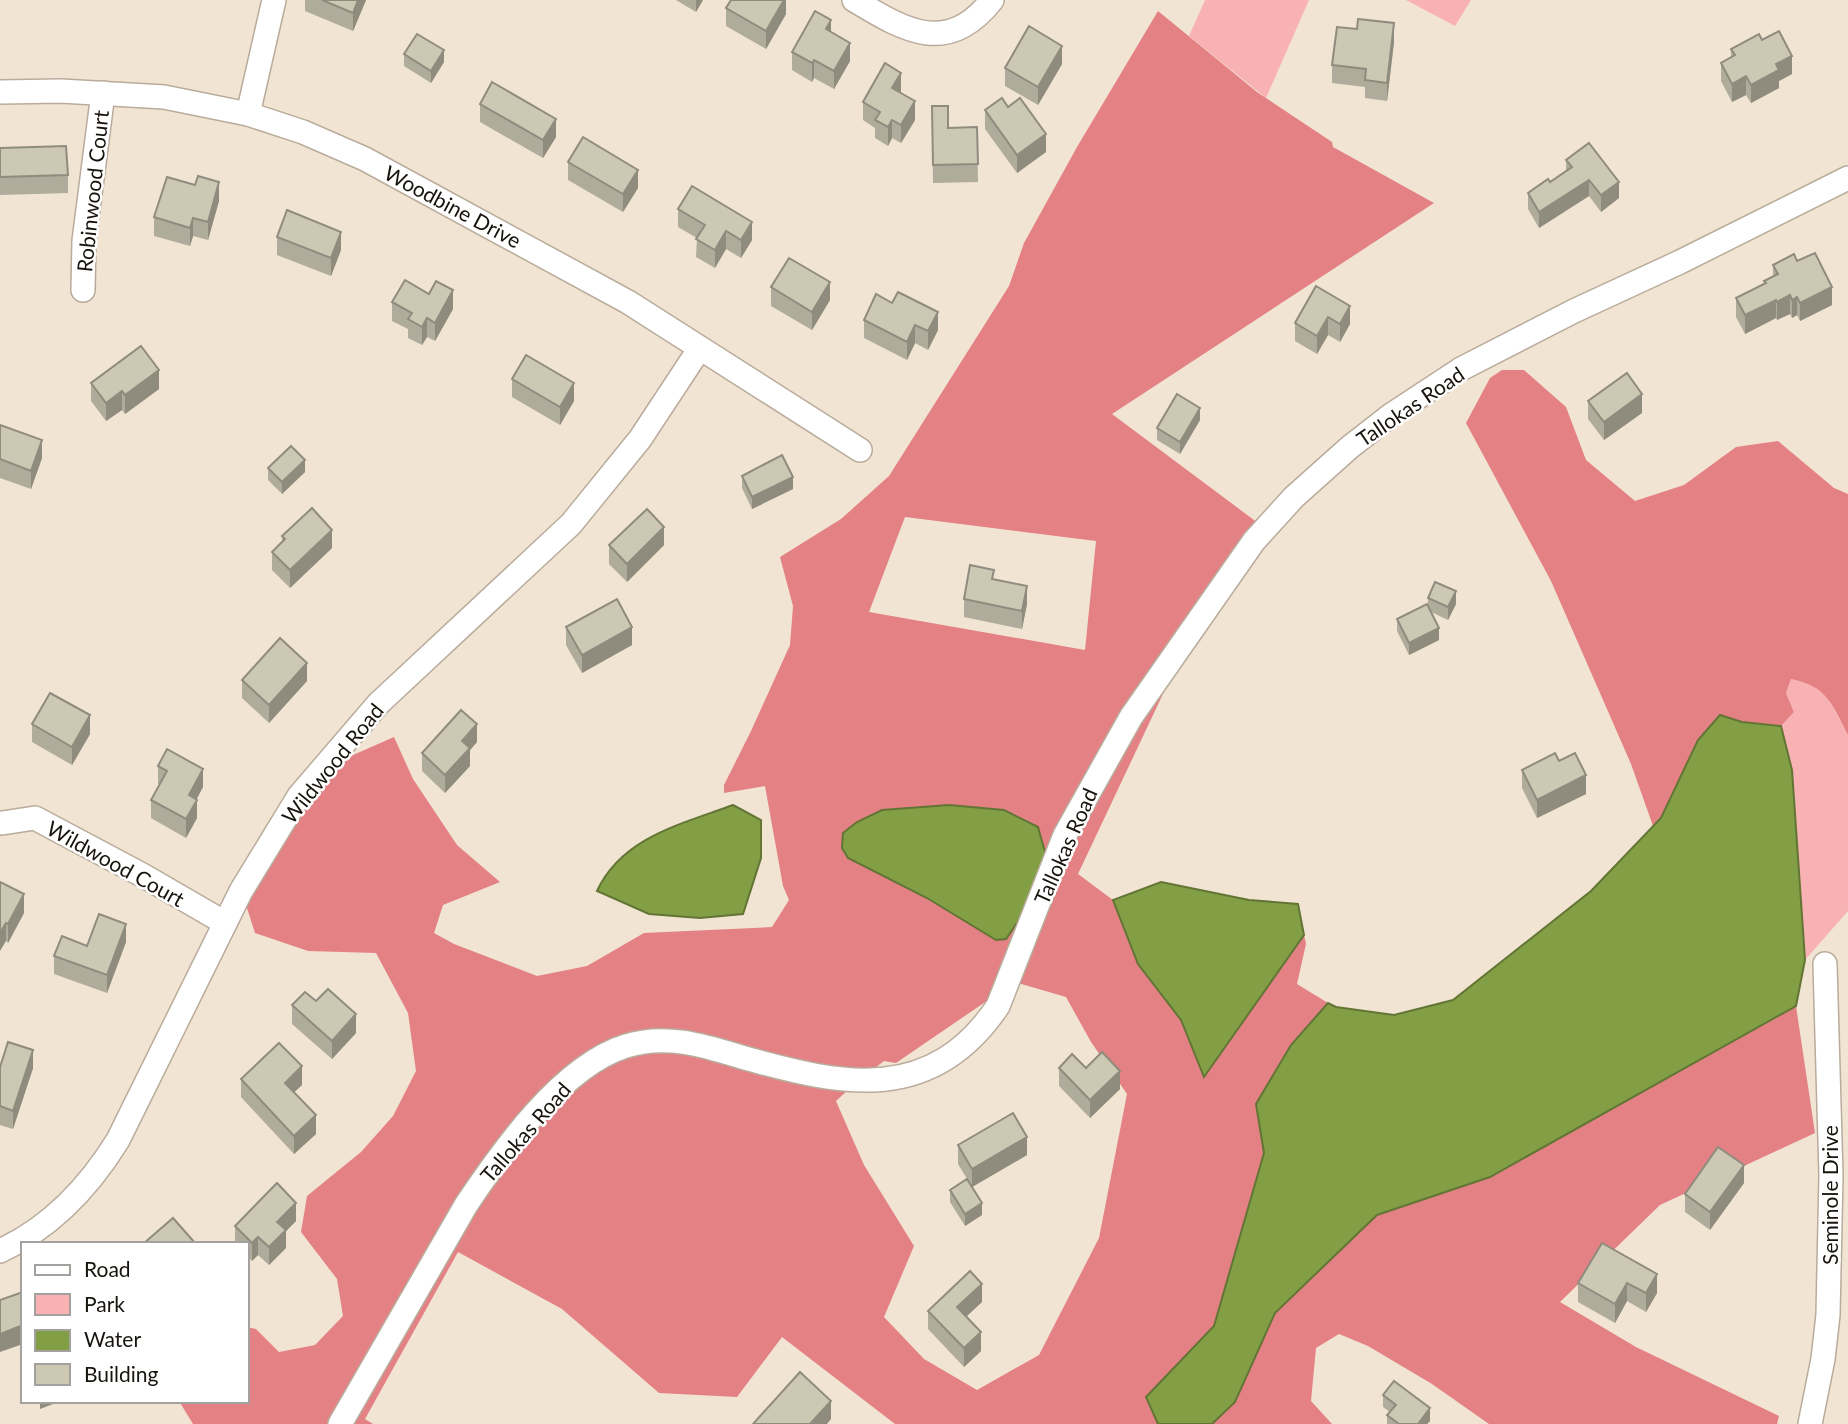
<svg xmlns="http://www.w3.org/2000/svg" width="1848" height="1424" viewBox="0 0 1848 1424" font-family="Lato,sans-serif">
<style>
.green{fill:#f9b2b3}
.forest{fill:#e48185;fill-rule:evenodd}
.water{fill:#839f45;stroke:#637534;stroke-width:2}
.lines{fill:none;stroke-linecap:round;stroke-linejoin:round}
.minor-casing{stroke:#b9ac9c;stroke-width:26}
.minor{stroke:#fff;stroke-width:23}
.wall{fill:#afac9b}
.shaded-wall{fill:#8f8c7e}
.building{fill:#ccc8b4;stroke:#8f8c7e;stroke-width:2}
.labels{text-anchor:middle;dominant-baseline:central;stroke-width:5;stroke-linejoin:round;paint-order:stroke}
.street-label{font-size:21px;fill:#17130d;stroke:#fff}
</style>
<rect width="100%" height="100%" fill="#f2e4d3"/>
<g class="green">
<path d="M 1205,0 L 1309,0 L 1266,98 L 1189,36 Z"/>
<path d="M 1406,0 L 1471,0 L 1455,26 Z"/>
<path d="M 1791,679 L 1808,682 L 1827,696 L 1848,735 L 1848,911 L 1805,960 L 1792,770 L 1781,726 L 1794,712 L 1786,693 Z"/>
</g>
<g class="forest">
<path d="M 1158,11 L 1257,92 L 1332,142 L 1333,147 L 1434,203 L 1112,414 L 1258,523 L 1047,859 L 1038,827 L 1004,810 L 949,805 L 927,898 L 996,940 L 1023,914 L 994,996 L 896,1063 L 884,1061 L 870,1072 L 853,1072 L 766,1054 L 705,1036 L 571,1067 L 331,1424 L 193,1424 L 179,1401 L 247,1401 L 247,1327 L 256,1329 L 279,1352 L 315,1345 L 343,1316 L 337,1279 L 301,1232 L 307,1196 L 361,1152 L 393,1116 L 416,1071 L 408,1013 L 376,953 L 308,951 L 255,933 L 245,902 L 266,863 L 344,759 L 394,737 L 413,779 L 457,845 L 500,882 L 443,905 L 434,933 L 454,944 L 537,976 L 587,966 L 644,933 L 772,927 L 789,900 L 783,886 L 765,786 L 724,793 L 724,785 L 751,731 L 790,645 L 793,606 L 780,557 L 841,519 L 889,476 L 1009,286 L 1024,243 L 1077,147 ZM 905,517 L 1096,541 L 1085,650 L 869,612 Z"/>
<path d="M 1502,370 L 1524,370 L 1566,407 L 1586,460 L 1635,501 L 1684,485 L 1736,447 L 1778,441 L 1834,488 L 1848,494 L 1848,735 C 1832,705 1828,686 1791,679 L 1786,693 L 1794,712 L 1781,726 L 1742,722 L 1720,715 L 1661,818 L 1653,826 L 1631,764 L 1551,581 L 1466,423 L 1490,378 Z"/>
<path d="M 1170,679 L 1078,874 L 1113,900 L 1138,964 L 1181,1020 L 1204,1077 L 1304,935 L 1306,944 L 1297,984 L 1328,1003 L 1291,1045 L 1257,1104 L 1264,1153 L 1214,1326 L 1146,1397 L 1158,1424 L 895,1424 L 782,1337 L 737,1397 L 659,1393 L 562,1309 L 458,1252 L 365,1419 L 373,1424 L 350,1424 L 473,1209 L 528,1135 L 581,1080 L 628,1055 L 677,1049 L 848,1090 L 836,1101 L 864,1165 L 914,1246 L 884,1317 L 924,1359 L 977,1390 L 1039,1355 L 1099,1238 L 1127,1094 L 1091,1042 L 1066,997 L 1018,983 L 1073,839 L 1138,721 Z"/>
<path d="M 1796,1006 L 1815,1133 L 1660,1205 L 1560,1302 L 1636,1347 L 1779,1416 L 1777,1424 L 1489,1424 L 1432,1384 L 1368,1346 L 1339,1334 L 1316,1348 L 1311,1401 L 1332,1424 L 1212,1424 L 1235,1402 L 1275,1313 L 1377,1215 L 1490,1177 Z"/>
</g>
<g class="water">
<path d="M 1720,715 L 1742,722 L 1781,726 L 1792,770 L 1805,960 L 1796,1006 L 1490,1177 L 1377,1215 L 1275,1313 L 1235,1402 L 1212,1424 L 1158,1424 L 1146,1397 L 1214,1326 L 1264,1153 L 1256,1104 L 1291,1045 L 1328,1003 L 1336,1007 L 1394,1015 L 1453,1000 L 1591,891 L 1661,818 L 1698,740 Z"/>
<path d="M 733,805 L 761,820 L 761,858 L 743,914 L 700,918 L 649,914 L 597,891 C 622,837 682,824 733,805 Z"/>
<path d="M 949,805 L 1004,810 L 1038,827 L 1047,859 L 1023,914 L 1006,939 L 996,940 L 927,898 L 848,858 L 842,848 L 843,833 L 857,822 L 882,810 Z"/>
<path d="M 1161,882 L 1249,900 L 1298,904 L 1304,935 L 1204,1077 L 1181,1020 L 1138,964 L 1113,900 Z"/>
</g>
<g class="lines">
<defs>
<g id="minor">
<path d="M 854,0 C 904,30 947,57 992,0"/>
<path d="M 0,92 L 61,91 L 164,97 L 248,114 L 303,132 L 365,159 L 628,302 L 860,450"/>
<path d="M 248,114 L 274,0"/>
<path d="M 83,290 L 84,241 L 103,93"/>
<path d="M 2,823 L 35,818 L 144,876 L 225,923"/>
<path d="M 0,1251 C 52,1227 89,1187 118,1140 L 241,891 L 299,796 L 378,704 L 571,524 L 640,439 L 700,348"/>
<path d="M 340,1424 L 466,1205 C 502,1151 562,1066 626,1046 C 667,1033 705,1046 745,1058 C 844,1086 932,1104 998,1006 L 1065,835 L 1131,717 L 1254,541 L 1294,497 L 1350,447 L 1391,415 L 1461,369 L 1574,311 L 1680,262 L 1848,178"/>
<path d="M 1810,1424 L 1823,1359 L 1828,1315 L 1831,1176 L 1825,964"/>
</g>
</defs>
<use href="#minor" class="minor-casing"/>
<use href="#minor" class="minor"/>
</g>
<g class="wall">
<path d="M 305,0 L 366,0 L 353,31 L 305,11 Z"/>
<path d="M 676,0 L 703,0 L 696,12 Z"/>
<path d="M 786,0 L 786,14 L 766,49 L 726,26 L 726,8 Z"/>
<path d="M 831,32 L 850,61 L 834,89 L 814,78 L 812,82 L 792,70 L 792,52 Z"/>
<path d="M 1762,40 L 1792,74 L 1779,81 L 1779,88 L 1751,103 L 1746,95 L 1732,102 L 1721,81 L 1721,63 L 1731,57 L 1731,49 Z"/>
<path d="M 1394,42 L 1387,101 L 1365,98 L 1365,87 L 1332,83 L 1332,65 Z"/>
<path d="M 404,54 L 444,62 L 431,83 L 404,66 Z"/>
<path d="M 1062,64 L 1038,105 L 1005,86 L 1005,68 Z"/>
<path d="M 901,91 L 900,93 L 915,120 L 901,143 L 892,138 L 888,146 L 875,138 L 875,128 L 863,120 L 863,102 Z"/>
<path d="M 480,104 L 556,137 L 543,158 L 480,122 Z"/>
<path d="M 1008,107 L 1046,152 L 1017,173 L 985,129 L 985,110 Z"/>
<path d="M 932,124 L 948,128 L 977,127 L 978,182 L 933,183 Z"/>
<path d="M 0,148 L 68,175 L 68,193 L 0,195 Z"/>
<path d="M 1566,160 L 1619,198 L 1601,212 L 1589,196 L 1539,228 L 1528,209 L 1528,193 L 1550,182 L 1566,171 Z"/>
<path d="M 568,162 L 638,188 L 623,212 L 568,180 Z"/>
<path d="M 195,185 L 219,201 L 208,240 L 193,236 L 190,246 L 154,236 L 154,217 Z"/>
<path d="M 678,209 L 752,240 L 741,258 L 726,249 L 715,268 L 696,257 L 697,238 L 678,227 Z"/>
<path d="M 277,237 L 341,250 L 331,276 L 277,255 Z"/>
<path d="M 1797,261 L 1832,305 L 1800,321 L 1797,315 L 1792,318 L 1790,314 L 1777,320 L 1776,318 L 1745,334 L 1736,317 L 1736,298 L 1764,284 L 1764,281 L 1773,277 L 1773,265 Z"/>
<path d="M 771,287 L 830,300 L 812,330 L 771,306 Z"/>
<path d="M 392,302 L 453,309 L 435,341 L 427,337 L 422,345 L 408,338 L 408,329 L 392,321 Z"/>
<path d="M 892,303 L 938,330 L 928,350 L 915,343 L 907,360 L 864,338 L 864,320 Z"/>
<path d="M 1350,306 L 1350,324 L 1340,342 L 1328,335 L 1317,354 L 1295,341 L 1295,323 Z"/>
<path d="M 512,379 L 574,401 L 560,425 L 512,397 Z"/>
<path d="M 91,383 L 159,389 L 125,414 L 122,410 L 106,421 L 91,401 Z"/>
<path d="M 1588,401 L 1642,413 L 1604,440 L 1588,419 Z"/>
<path d="M 1200,420 L 1180,454 L 1157,440 L 1157,428 Z"/>
<path d="M 0,425 L 42,458 L 31,489 L 0,478 Z"/>
<path d="M 268,468 L 305,472 L 282,494 L 268,480 Z"/>
<path d="M 742,476 L 793,489 L 752,509 L 742,488 Z"/>
<path d="M 282,536 L 332,548 L 290,588 L 272,570 L 272,552 L 282,542 Z"/>
<path d="M 609,545 L 664,545 L 627,582 L 609,564 Z"/>
<path d="M 1428,598 L 1456,604 L 1448,620 L 1431,612 L 1439,640 L 1409,655 L 1397,631 L 1397,619 L 1428,605 Z"/>
<path d="M 964,599 L 1027,604 L 1022,629 L 964,617 Z"/>
<path d="M 566,627 L 632,645 L 582,673 L 566,645 Z"/>
<path d="M 242,680 L 307,681 L 269,723 L 242,698 Z"/>
<path d="M 32,724 L 90,734 L 72,765 L 32,742 Z"/>
<path d="M 477,742 L 470,750 L 470,766 L 445,793 L 422,771 L 422,753 Z"/>
<path d="M 1559,761 L 1586,794 L 1537,818 L 1522,788 L 1522,770 Z"/>
<path d="M 158,766 L 203,787 L 196,799 L 197,818 L 186,838 L 151,818 L 151,800 L 160,785 L 158,784 Z"/>
<path d="M 0,882 L 24,913 L 8,943 L 6,941 Z"/>
<path d="M 126,942 L 107,993 L 54,974 L 54,956 L 87,946 Z"/>
<path d="M 316,1001 L 356,1033 L 332,1059 L 292,1024 L 292,1005 Z"/>
<path d="M 0,1067 L 33,1068 L 13,1129 L 0,1125 Z"/>
<path d="M 1059,1068 L 1086,1068 L 1120,1089 L 1090,1118 L 1059,1086 Z"/>
<path d="M 241,1079 L 302,1085 L 294,1092 L 316,1134 L 294,1154 L 241,1097 Z"/>
<path d="M 958,1145 L 1027,1155 L 972,1187 L 958,1164 Z"/>
<path d="M 1744,1183 L 1710,1230 L 1685,1212 L 1685,1194 Z"/>
<path d="M 950,1190 L 982,1215 L 965,1226 L 950,1202 Z"/>
<path d="M 296,1221 L 286,1231 L 286,1248 L 269,1265 L 258,1255 L 252,1261 L 247,1256 L 247,1244 L 235,1244 L 235,1226 Z"/>
<path d="M 1602,1243 L 1657,1293 L 1646,1312 L 1627,1301 L 1615,1323 L 1578,1302 L 1578,1283 Z"/>
<path d="M 982,1302 L 966,1317 L 981,1351 L 964,1367 L 928,1329 L 928,1311 Z"/>
<path d="M 1383,1395 L 1430,1421 L 1427,1424 L 1387,1424 L 1387,1415 L 1390,1412 L 1383,1407 Z"/>
</g>
<g class="shaded-wall">
<path d="M 358,0 L 366,0 L 353,31 L 353,13 Z"/>
<path d="M 696,0 L 703,0 L 696,12 Z"/>
<path d="M 784,0 L 786,0 L 786,14 L 766,49 L 766,31 Z"/>
<path d="M 831,20 L 831,38 L 826,29 Z"/>
<path d="M 1394,23 L 1394,42 L 1387,101 L 1387,83 Z"/>
<path d="M 850,43 L 850,61 L 834,89 L 834,71 Z"/>
<path d="M 1062,46 L 1062,64 L 1038,105 L 1038,87 Z"/>
<path d="M 444,50 L 444,62 L 431,83 L 431,71 Z"/>
<path d="M 1792,56 L 1792,74 L 1779,81 L 1779,88 L 1751,103 L 1751,85 L 1776,64 Z"/>
<path d="M 814,60 L 814,78 L 812,82 L 812,63 Z"/>
<path d="M 901,73 L 901,91 L 892,107 L 892,88 Z"/>
<path d="M 1746,76 L 1746,95 L 1732,102 L 1732,84 Z"/>
<path d="M 915,101 L 915,120 L 901,143 L 901,125 Z"/>
<path d="M 556,119 L 556,137 L 543,158 L 543,140 Z"/>
<path d="M 892,120 L 892,138 L 888,146 L 888,127 Z"/>
<path d="M 1046,134 L 1046,152 L 1017,173 L 1017,155 Z"/>
<path d="M 638,170 L 638,188 L 623,212 L 623,194 Z"/>
<path d="M 1589,180 L 1589,196 L 1539,228 L 1539,212 Z"/>
<path d="M 219,182 L 219,201 L 208,240 L 208,222 Z"/>
<path d="M 1619,182 L 1619,198 L 1601,212 L 1601,195 Z"/>
<path d="M 193,218 L 193,236 L 190,246 L 190,228 Z"/>
<path d="M 752,222 L 752,240 L 741,258 L 741,240 Z"/>
<path d="M 726,231 L 726,249 L 715,268 L 715,250 Z"/>
<path d="M 341,232 L 341,250 L 331,276 L 331,258 Z"/>
<path d="M 830,282 L 830,300 L 812,330 L 812,312 Z"/>
<path d="M 1832,287 L 1832,305 L 1800,321 L 1800,303 Z"/>
<path d="M 453,290 L 453,309 L 435,341 L 435,323 Z"/>
<path d="M 1790,295 L 1790,314 L 1777,320 L 1777,302 Z"/>
<path d="M 1797,297 L 1797,315 L 1792,318 L 1792,300 Z"/>
<path d="M 1776,300 L 1776,318 L 1745,334 L 1745,315 Z"/>
<path d="M 1350,306 L 1350,324 L 1340,342 L 1340,324 Z"/>
<path d="M 938,312 L 938,330 L 928,350 L 928,331 Z"/>
<path d="M 1328,317 L 1328,335 L 1317,354 L 1317,336 Z"/>
<path d="M 427,318 L 427,337 L 422,345 L 422,327 Z"/>
<path d="M 915,325 L 915,343 L 907,360 L 907,342 Z"/>
<path d="M 159,370 L 159,389 L 125,414 L 125,395 Z"/>
<path d="M 574,383 L 574,401 L 560,425 L 560,407 Z"/>
<path d="M 122,391 L 122,410 L 106,421 L 106,403 Z"/>
<path d="M 1642,394 L 1642,413 L 1604,440 L 1604,422 Z"/>
<path d="M 1200,408 L 1200,420 L 1180,454 L 1180,442 Z"/>
<path d="M 42,440 L 42,458 L 31,489 L 31,471 Z"/>
<path d="M 305,460 L 305,472 L 282,494 L 282,482 Z"/>
<path d="M 793,477 L 793,489 L 752,509 L 752,497 Z"/>
<path d="M 664,527 L 664,545 L 627,582 L 627,564 Z"/>
<path d="M 332,530 L 332,548 L 290,588 L 290,570 Z"/>
<path d="M 1027,586 L 1027,604 L 1022,629 L 1022,611 Z"/>
<path d="M 1456,591 L 1456,604 L 1448,620 L 1448,607 Z"/>
<path d="M 632,627 L 632,645 L 582,673 L 582,655 Z"/>
<path d="M 1439,628 L 1439,640 L 1409,655 L 1409,643 Z"/>
<path d="M 307,663 L 307,681 L 269,723 L 269,705 Z"/>
<path d="M 90,715 L 90,734 L 72,765 L 72,747 Z"/>
<path d="M 477,724 L 477,742 L 470,750 L 470,766 L 445,793 L 445,775 L 462,741 Z"/>
<path d="M 203,769 L 203,787 L 189,814 L 189,795 Z"/>
<path d="M 1586,775 L 1586,794 L 1537,818 L 1537,800 Z"/>
<path d="M 197,800 L 197,818 L 186,838 L 186,819 Z"/>
<path d="M 24,894 L 24,913 L 8,943 L 8,924 Z"/>
<path d="M 6,923 L 6,941 L 0,951 L 0,933 Z"/>
<path d="M 126,924 L 126,942 L 107,993 L 107,975 Z"/>
<path d="M 356,1014 L 356,1033 L 332,1059 L 332,1041 Z"/>
<path d="M 33,1050 L 33,1068 L 13,1129 L 13,1111 Z"/>
<path d="M 302,1066 L 302,1085 L 285,1101 L 285,1083 Z"/>
<path d="M 1120,1071 L 1120,1089 L 1090,1118 L 1090,1100 Z"/>
<path d="M 316,1115 L 316,1134 L 294,1154 L 294,1136 Z"/>
<path d="M 1027,1137 L 1027,1155 L 972,1187 L 972,1169 Z"/>
<path d="M 1744,1165 L 1744,1183 L 1710,1230 L 1710,1212 Z"/>
<path d="M 296,1203 L 296,1221 L 286,1231 L 286,1248 L 269,1265 L 269,1247 L 277,1222 Z"/>
<path d="M 982,1203 L 982,1215 L 965,1226 L 965,1214 Z"/>
<path d="M 258,1237 L 258,1255 L 252,1261 L 252,1243 Z"/>
<path d="M 1657,1274 L 1657,1293 L 1646,1312 L 1646,1293 Z"/>
<path d="M 1627,1283 L 1627,1301 L 1615,1323 L 1615,1304 Z"/>
<path d="M 982,1284 L 982,1302 L 957,1325 L 957,1307 Z"/>
<path d="M 23,1325 L 23,1344 L 0,1352 L 0,1334 Z"/>
<path d="M 981,1332 L 981,1351 L 964,1367 L 964,1348 Z"/>
<path d="M 40,1401 L 61,1401 L 40,1409 Z"/>
<path d="M 831,1401 L 831,1419 L 827,1424 L 810,1424 Z"/>
<path d="M 1430,1408 L 1430,1421 L 1427,1424 L 1418,1424 Z"/>
</g>
<g class="building">
<path d="M 322,0 L 358,0 L 353,13 Z"/>
<path d="M 731,0 L 784,0 L 766,31 L 726,8 Z"/>
<path d="M 815,11 L 831,20 L 826,29 L 850,43 L 834,71 L 814,60 L 812,63 L 792,52 Z"/>
<path d="M 1358,19 L 1394,23 L 1387,83 L 1365,80 L 1366,69 L 1332,65 L 1337,27 L 1357,29 Z"/>
<path d="M 1029,26 L 1062,46 L 1038,87 L 1005,68 Z"/>
<path d="M 1779,31 L 1792,56 L 1776,64 L 1779,70 L 1751,85 L 1746,76 L 1732,84 L 1721,63 L 1735,55 L 1731,49 L 1759,34 L 1762,40 Z"/>
<path d="M 417,34 L 444,50 L 431,71 L 404,54 Z"/>
<path d="M 885,63 L 901,73 L 892,88 L 915,101 L 901,125 L 892,120 L 888,127 L 875,120 L 880,112 L 863,102 Z"/>
<path d="M 492,82 L 556,119 L 543,140 L 480,104 Z"/>
<path d="M 1002,98 L 1008,107 L 1020,98 L 1046,134 L 1017,155 L 985,110 Z"/>
<path d="M 932,106 L 948,106 L 948,128 L 977,127 L 978,164 L 933,165 Z"/>
<path d="M 583,137 L 638,170 L 623,194 L 568,162 Z"/>
<path d="M 1589,143 L 1619,182 L 1601,195 L 1589,180 L 1539,212 L 1528,193 L 1548,179 L 1550,182 L 1572,167 L 1566,160 Z"/>
<path d="M 66,146 L 68,175 L 0,177 L 0,148 Z"/>
<path d="M 198,176 L 219,182 L 208,222 L 193,218 L 190,228 L 154,217 L 167,177 L 195,185 Z"/>
<path d="M 692,186 L 752,222 L 741,240 L 726,231 L 715,250 L 696,239 L 705,225 L 678,209 Z"/>
<path d="M 287,210 L 341,232 L 331,258 L 277,237 Z"/>
<path d="M 1815,253 L 1832,287 L 1800,303 L 1797,297 L 1792,300 L 1790,295 L 1777,302 L 1776,300 L 1745,315 L 1736,298 L 1766,283 L 1764,281 L 1778,274 L 1773,265 L 1794,254 L 1797,261 Z"/>
<path d="M 789,258 L 830,282 L 812,312 L 771,287 Z"/>
<path d="M 405,280 L 429,294 L 436,281 L 453,290 L 435,323 L 427,318 L 422,327 L 408,319 L 412,313 L 392,302 Z"/>
<path d="M 1316,286 L 1350,306 L 1340,324 L 1328,317 L 1317,336 L 1295,323 Z"/>
<path d="M 898,292 L 938,312 L 928,331 L 915,325 L 907,342 L 864,320 L 876,294 L 892,303 Z"/>
<path d="M 141,346 L 159,370 L 125,395 L 122,391 L 106,403 L 91,383 Z"/>
<path d="M 526,355 L 574,383 L 560,407 L 512,379 Z"/>
<path d="M 1627,373 L 1642,394 L 1604,422 L 1588,401 Z"/>
<path d="M 1177,394 L 1200,408 L 1180,442 L 1157,428 Z"/>
<path d="M 0,425 L 42,440 L 31,471 L 0,459 Z"/>
<path d="M 291,446 L 305,460 L 282,482 L 268,468 Z"/>
<path d="M 782,455 L 793,477 L 752,497 L 742,476 Z"/>
<path d="M 312,508 L 332,530 L 290,570 L 272,552 L 285,539 L 282,536 Z"/>
<path d="M 647,509 L 664,527 L 627,564 L 609,545 Z"/>
<path d="M 970,565 L 994,570 L 992,579 L 1027,586 L 1022,611 L 964,599 Z"/>
<path d="M 1435,582 L 1456,591 L 1448,607 L 1428,598 Z"/>
<path d="M 617,599 L 632,627 L 582,655 L 566,627 Z"/>
<path d="M 1427,604 L 1439,628 L 1409,643 L 1397,619 Z"/>
<path d="M 280,638 L 307,663 L 269,705 L 242,680 Z"/>
<path d="M 50,693 L 90,715 L 72,747 L 32,724 Z"/>
<path d="M 461,710 L 477,724 L 462,741 L 470,748 L 445,775 L 422,753 Z"/>
<path d="M 167,749 L 203,769 L 189,795 L 197,800 L 186,819 L 151,800 L 167,771 L 158,766 Z"/>
<path d="M 1555,753 L 1559,761 L 1575,753 L 1586,775 L 1537,800 L 1522,770 Z"/>
<path d="M 0,882 L 24,894 L 8,924 L 6,923 L 0,933 Z"/>
<path d="M 99,914 L 126,924 L 107,975 L 54,956 L 62,936 L 87,946 Z"/>
<path d="M 328,989 L 356,1014 L 332,1041 L 292,1005 L 305,992 L 316,1001 Z"/>
<path d="M 8,1042 L 33,1050 L 13,1111 L 0,1106 L 0,1067 Z"/>
<path d="M 279,1043 L 302,1066 L 285,1083 L 316,1115 L 294,1136 L 241,1079 Z"/>
<path d="M 1102,1052 L 1120,1071 L 1090,1100 L 1059,1068 L 1072,1054 L 1086,1068 Z"/>
<path d="M 1013,1113 L 1027,1137 L 972,1169 L 958,1145 Z"/>
<path d="M 1718,1147 L 1744,1165 L 1710,1212 L 1685,1194 Z"/>
<path d="M 967,1179 L 982,1203 L 965,1214 L 950,1190 Z"/>
<path d="M 277,1183 L 296,1203 L 277,1222 L 286,1230 L 269,1247 L 258,1237 L 252,1243 L 235,1226 Z"/>
<path d="M 173,1218 L 196,1244 L 143,1244 Z"/>
<path d="M 1602,1243 L 1657,1274 L 1646,1293 L 1627,1283 L 1615,1304 L 1578,1283 Z"/>
<path d="M 970,1271 L 982,1284 L 957,1307 L 981,1332 L 964,1348 L 928,1311 Z"/>
<path d="M 23,1292 L 23,1325 L 0,1334 L 0,1300 Z"/>
<path d="M 800,1372 L 831,1401 L 810,1424 L 753,1424 Z"/>
<path d="M 1394,1381 L 1430,1408 L 1418,1424 L 1399,1424 L 1387,1415 L 1396,1405 L 1383,1395 Z"/>
</g>
<g class="labels">
<g class="street-label">
<text transform="translate(92 191) rotate(-84)">Robinwood Court</text>
<text transform="translate(453 206) rotate(28)">Woodbine Drive</text>
<text transform="translate(1410 406) rotate(-34)">Tallokas Road</text>
<text transform="translate(332 763) rotate(-51)">Wildwood Road</text>
<text transform="translate(1065 846) rotate(-66)">Tallokas Road</text>
<text transform="translate(116 863) rotate(29)">Wildwood Court</text>
<text transform="translate(525 1132) rotate(-49)">Tallokas Road</text>
<text transform="translate(1829 1195) rotate(-90)">Seminole Drive</text>
</g>
</g>
<rect x="21" y="1242" width="228" height="161" fill="#ffffff" stroke="#a2a19e" stroke-width="2"/>
<rect x="35" y="1265" width="35" height="10" fill="#ffffff" stroke="#a2a19e" stroke-width="2"/>
<text x="84" y="1277" font-size="21" fill="#17130d">Road</text>
<rect x="35" y="1294" width="35" height="21" fill="#f9b2b3" stroke="#a2a19e" stroke-width="2"/>
<text x="84" y="1312" font-size="21" fill="#17130d">Park</text>
<rect x="35" y="1330" width="35" height="21" fill="#839f45" stroke="#a2a19e" stroke-width="2"/>
<text x="84" y="1347" font-size="21" fill="#17130d">Water</text>
<rect x="35" y="1364" width="35" height="21" fill="#ccc8b4" stroke="#a2a19e" stroke-width="2"/>
<text x="84" y="1382" font-size="21" fill="#17130d">Building</text>
</svg>
